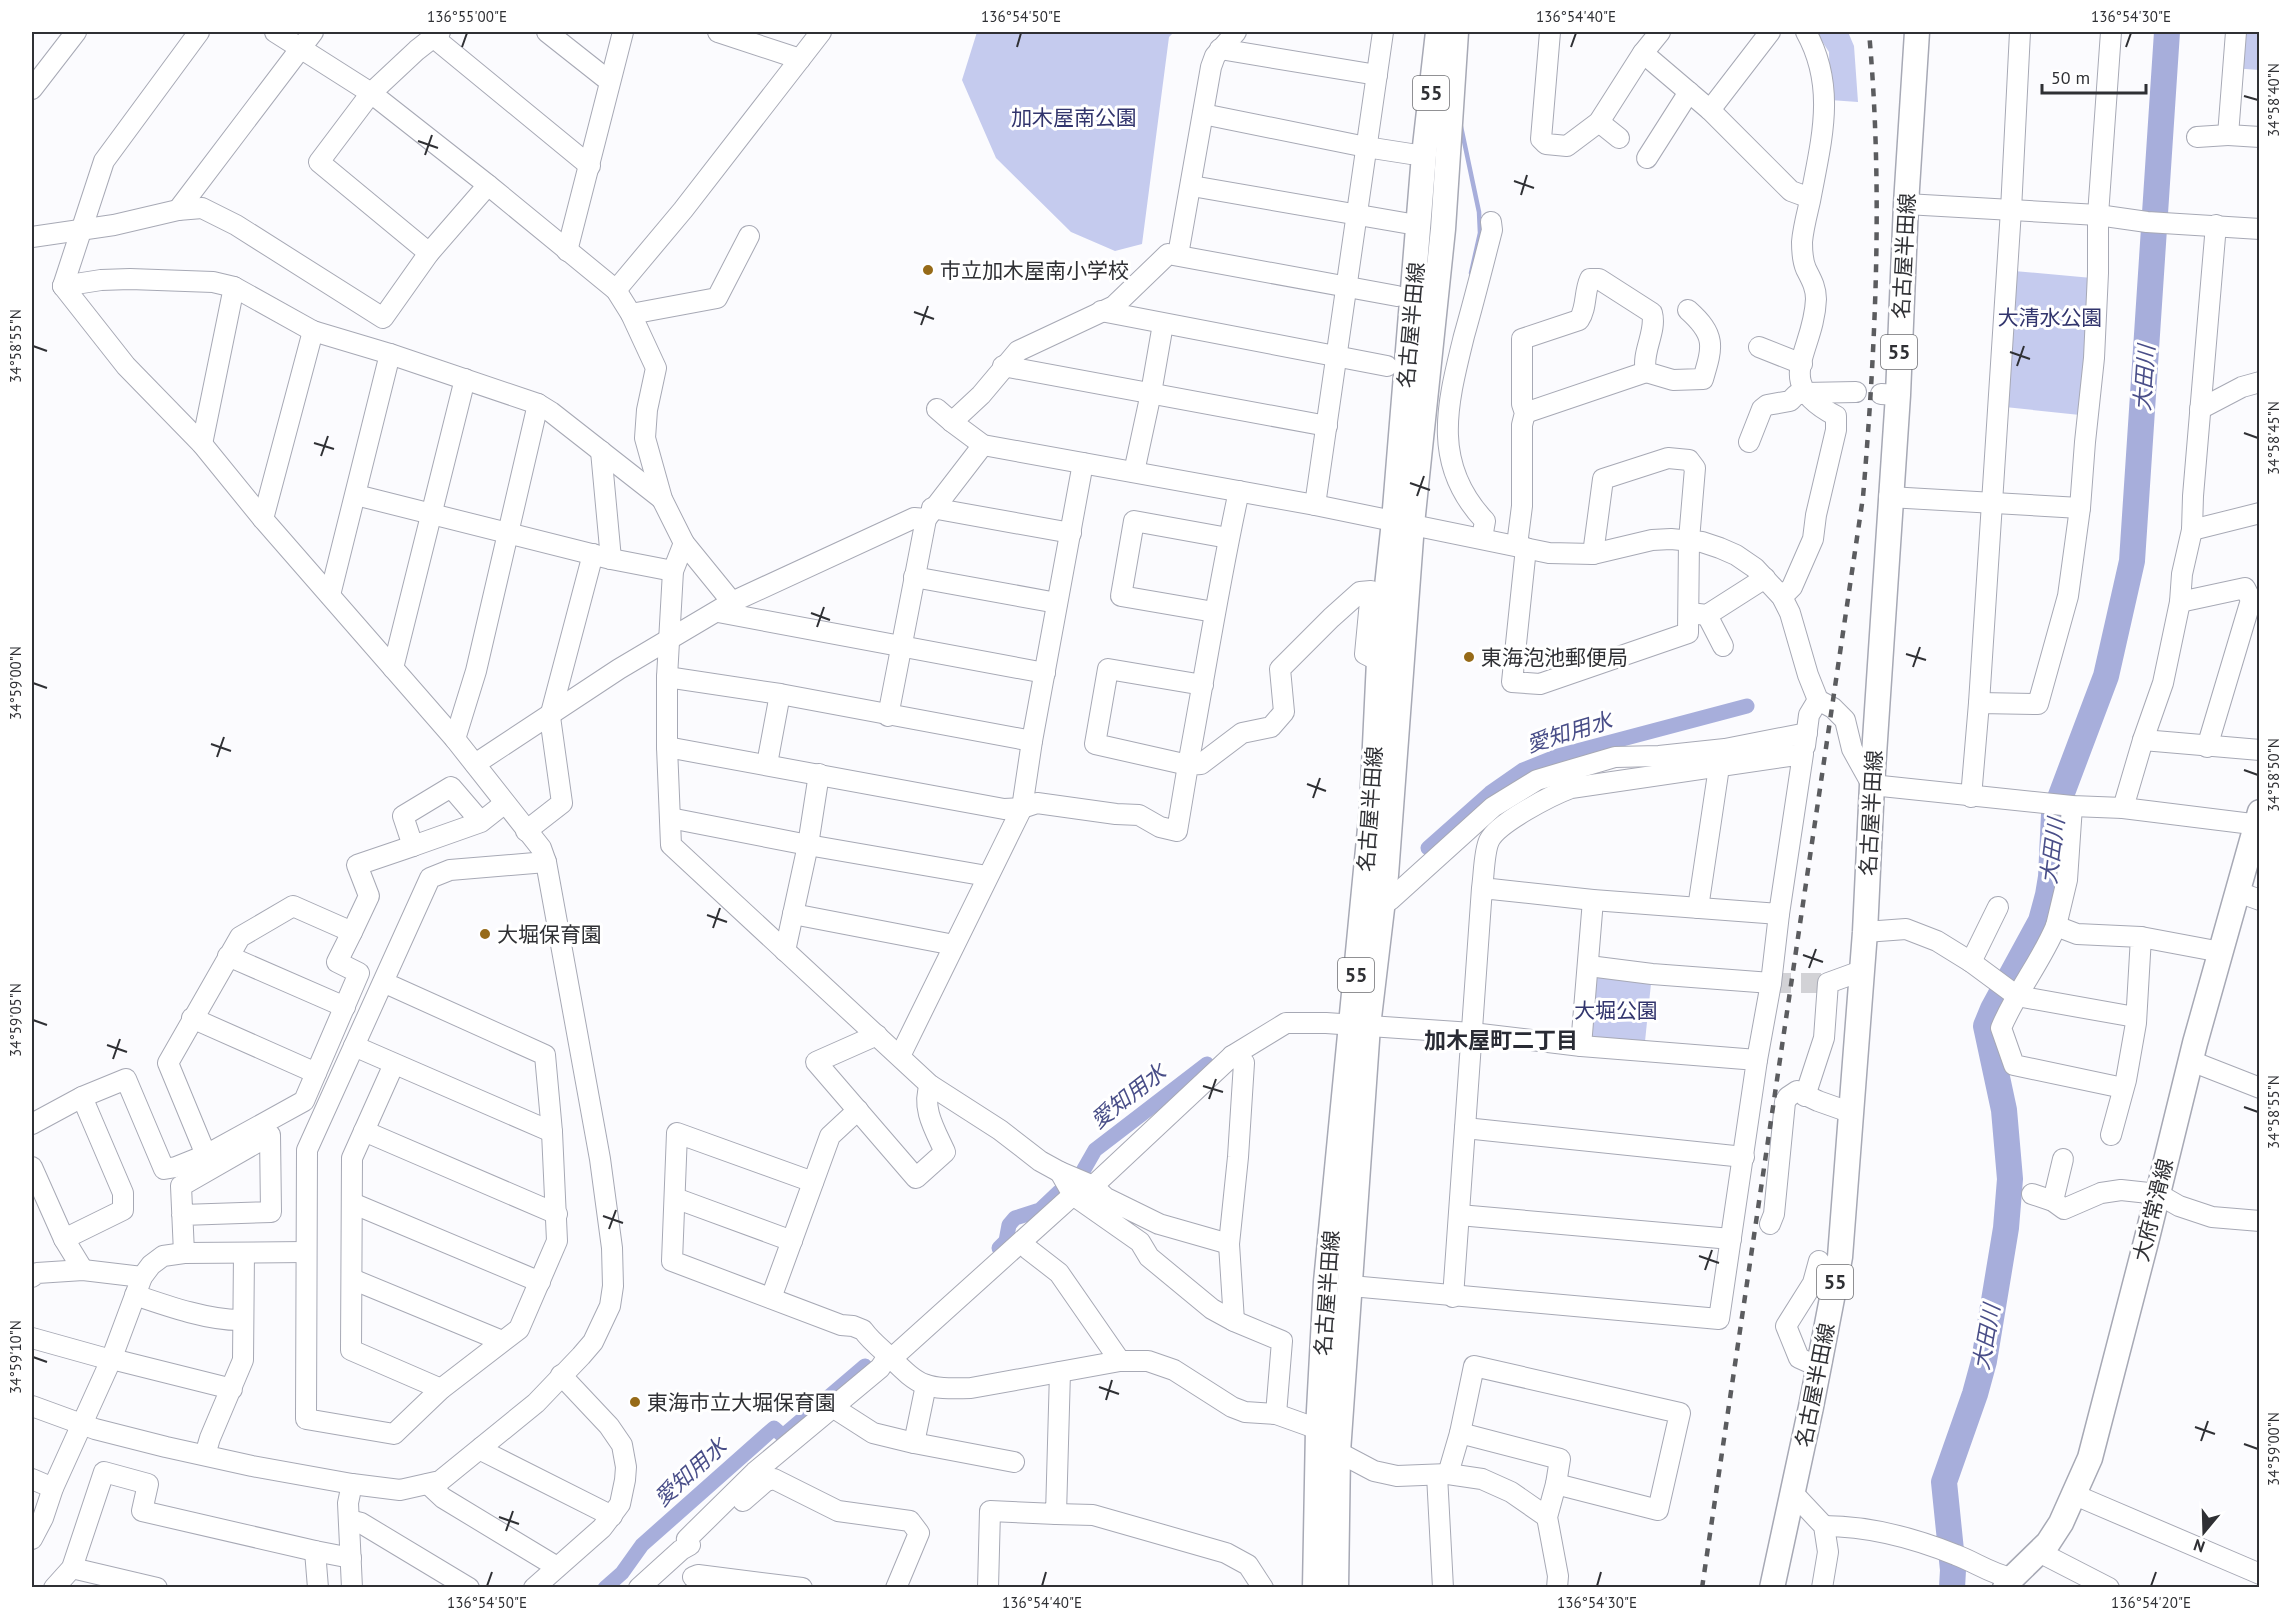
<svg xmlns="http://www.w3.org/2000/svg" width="2291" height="1619" viewBox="0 0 2291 1619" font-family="'PT Sans','Noto Sans JP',sans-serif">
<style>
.green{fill:#c5cbee}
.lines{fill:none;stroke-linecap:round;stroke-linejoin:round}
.stream{stroke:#a7aedb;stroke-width:4.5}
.canal{stroke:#a7aedb;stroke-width:15}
.river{stroke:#a7aedb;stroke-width:26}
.minor-tunnel{stroke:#d2d2d6;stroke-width:20;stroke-dasharray:20 10;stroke-linecap:butt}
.minor-casing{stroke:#a7a9b5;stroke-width:22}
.major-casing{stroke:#a7a9b5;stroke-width:27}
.minor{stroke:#fff;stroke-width:20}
.major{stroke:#fff;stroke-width:24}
.rail{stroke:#5b5c5f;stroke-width:4.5;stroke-dasharray:8 8;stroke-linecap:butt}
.ticks{fill:none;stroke:#2f3034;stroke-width:2}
.poi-dot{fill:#966a18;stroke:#fff;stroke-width:2}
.labels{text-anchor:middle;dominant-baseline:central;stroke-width:6;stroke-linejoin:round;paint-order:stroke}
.shield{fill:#fff;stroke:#6d6e71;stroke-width:1.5}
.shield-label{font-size:20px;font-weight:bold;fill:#2f3034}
.park-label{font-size:21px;fill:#32356d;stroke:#fff}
.street-label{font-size:21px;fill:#2f3034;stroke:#fff}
.poi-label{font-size:21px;fill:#2f3034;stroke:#fff;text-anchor:start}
.water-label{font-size:22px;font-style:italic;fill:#494e88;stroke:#fff}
.neighbourhood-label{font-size:22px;font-weight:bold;fill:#292b34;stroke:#fff}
.neatline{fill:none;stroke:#2f3034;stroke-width:2}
.ticks-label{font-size:15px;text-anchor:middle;fill:#2f3034}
</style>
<rect width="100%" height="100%" fill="#fbfbfe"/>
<g class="green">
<path d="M 977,32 L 1174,32 L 1169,37 L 1142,244 L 1115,251 L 1071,232 L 996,158 L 962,80 Z"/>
<path d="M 1816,32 L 1848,32 L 1854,46 L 1858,102 L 1830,100 L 1829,52 Z"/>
<path d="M 2236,32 L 2259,32 L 2259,70 L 2232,68 Z"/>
<path d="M 2014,271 L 2092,278 L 2080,415 L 2005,407 Z"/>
<path d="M 1589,966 L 1652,974 L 1644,1051 L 1581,1046 Z"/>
</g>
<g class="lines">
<path class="stream" d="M 1460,122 L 1479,212 L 1480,233 L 1471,273"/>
<g class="canal">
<path d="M 1428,848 L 1490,793 L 1523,770 L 1558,756 L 1747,706"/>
<path d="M 1083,1171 L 1095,1150 L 1207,1064"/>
<path d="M 999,1248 L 1006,1241 L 1009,1225 L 1015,1218 L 1040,1210 L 1059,1192"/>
<path d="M 605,1588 L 622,1573 L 642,1545 L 774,1428 L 783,1436 L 865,1366"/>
</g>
<path class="river" d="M 1952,1588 L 1953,1570 L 1944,1482 L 1975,1394 L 1984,1361 L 2006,1228 L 2010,1179 L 2004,1110 L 1986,1026 L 1993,1009 L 2041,921 L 2048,895 L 2051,877 L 2054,814 L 2106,676 L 2132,561 L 2167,32"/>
<path class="minor-tunnel" d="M 1771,983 L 1828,983"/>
<defs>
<g id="minor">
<path d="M 275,32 L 371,93 L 488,185 L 616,290 L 631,314 L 656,368 L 647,410 L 645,438 L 662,499 L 684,543 L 673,571 L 667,677 L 667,747 L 671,845 L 930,1085 L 1000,1130 L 1040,1161 L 1060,1172"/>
<path d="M 547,32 L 609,81"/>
<path d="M 718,32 L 800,59"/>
<path d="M 1550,32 L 1541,139 L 1546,144 L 1567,146 L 1599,122 L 1643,53 L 1660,32"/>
<path d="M 2236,32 L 2228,135 L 2260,137"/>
<path d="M 433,37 L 590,166"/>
<path d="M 1220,49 L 1377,75"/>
<path d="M 1643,53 L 1710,110 L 1770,32"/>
<path d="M 32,89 L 76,32"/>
<path d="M 1710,110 L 1791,191 L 1810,198"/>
<path d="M 1203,114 L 1366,147 L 1411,154"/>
<path d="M 1599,122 L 1619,138"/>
<path d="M 2197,137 L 2228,135"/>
<path d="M 1647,158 L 1689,92"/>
<path d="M 1192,186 L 1405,223"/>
<path d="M 1906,204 L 2098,215 L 2147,222 L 2260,229"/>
<path d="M 178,210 L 313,32"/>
<path d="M 32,237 L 114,225 L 178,210 L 202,208 L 236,225 L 383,318 L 429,253 L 488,185"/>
<path d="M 567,251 L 623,32"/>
<path d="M 429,253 L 319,162 L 371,93 L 417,50 L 440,32"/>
<path d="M 1178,255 L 1211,67 L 1215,56 L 1236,32"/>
<path d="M 63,286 L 101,280 L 130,279 L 213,282 L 234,287 L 313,331 L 390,354 L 538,404 L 551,412 L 662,499"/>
<path d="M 63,286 L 104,161 L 199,32"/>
<path d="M 616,290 L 683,210 L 821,32"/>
<path d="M 1397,296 L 1168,254 L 1114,306 L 1018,351 L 981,395 L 952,422 L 983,445 L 1315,505 L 1549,553 L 1593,554 L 1652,540 L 1671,539 L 1702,542 L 1720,548 L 1736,555 L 1755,568 L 1782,597 L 1790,613 L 1808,675 L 1818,700 L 1833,708 L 1845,720 L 1852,749 L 1872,785 L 2072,806 L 2123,808 L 2260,825"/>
<path d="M 1101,311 L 1387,366"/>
<path d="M 631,314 L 717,298 L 749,236"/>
<path d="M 1759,347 L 1802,364"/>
<path d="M 1003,366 L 1327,426"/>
<path d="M 1881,394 L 1898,395"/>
<path d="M 937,409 L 952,422"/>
<path d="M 2200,409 L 2242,387 L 2260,382"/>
<path d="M 1525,413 L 1646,372"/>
<path d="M 1749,442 L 1762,409 L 1767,405 L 1790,401 L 1796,395 L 1804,393 L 1856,392"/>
<path d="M 202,444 L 234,287"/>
<path d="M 601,451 L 611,559"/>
<path d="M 1134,472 L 1151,393 L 1163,324"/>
<path d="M 356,495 L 611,559 L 673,571"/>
<path d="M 1889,497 L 2080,508"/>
<path d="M 1315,505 L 1383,32"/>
<path d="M 932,508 L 1071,533"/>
<path d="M 263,519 L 313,331"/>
<path d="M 2192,530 L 2260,513"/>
<path d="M 1482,538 L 1485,521 C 1431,464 1447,405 1464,336 C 1474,301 1483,265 1492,230 L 1491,222"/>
<path d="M 684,543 L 732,602"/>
<path d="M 1517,545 L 1522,506 L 1522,425 L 1525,413 L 1522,404 L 1522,339 L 1579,320 C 1587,308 1584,292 1590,279 L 1599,279 L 1652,313 C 1657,332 1641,352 1646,372 L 1673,380 L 1703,379 C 1713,346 1716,335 1688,310"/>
<path d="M 1526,548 L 1512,682 L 1540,684 L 1688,633 L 1689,540 L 1695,468 L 1689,460 L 1668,458 L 1603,479 L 1593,554"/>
<path d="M 914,577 L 1057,603"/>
<path d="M 330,595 L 390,354"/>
<path d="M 1782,597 L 1792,587 L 1813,539 L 1816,515 L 1836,430 L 1836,416 C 1770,382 1814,354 1816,299 C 1816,287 1811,279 1806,269 C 1803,262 1802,250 1802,242 C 1803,229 1807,214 1810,201 C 1821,141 1837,88 1806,32"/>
<path d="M 2180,602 L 2245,588 L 2251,600 L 2207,747"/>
<path d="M 718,612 L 1045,673"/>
<path d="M 1214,612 L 1121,596 L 1134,521 L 1228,538"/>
<path d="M 1690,613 L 1707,615 L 1765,578"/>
<path d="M 1707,615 L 1723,646"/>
<path d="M 393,668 L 465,379"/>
<path d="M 667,677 L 780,694 L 1032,741"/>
<path d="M 1203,685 L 1108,669 L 1095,744 L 1188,765 C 1205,674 1219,582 1239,491"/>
<path d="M 1979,703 L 2011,210 L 2020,32"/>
<path d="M 888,716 L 926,519"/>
<path d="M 455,739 L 476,671 L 538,404"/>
<path d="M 2143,740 L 2260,750"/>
<path d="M 1805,746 L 1809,715 L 1818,700"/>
<path d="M 667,747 L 1004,809 L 1022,808 L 1037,803 L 1116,814 L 1139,815 L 1160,827 L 1177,831 L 1188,765 L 1201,764 L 1242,733 L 1271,727 L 1284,712 L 1280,669 L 1331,618 L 1360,592 L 1371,591 L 1365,654 L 1379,661"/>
<path d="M 475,764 L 619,669 L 732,602 L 914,518 L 926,519 L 983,445"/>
<path d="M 767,764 L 780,694"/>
<path d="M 1971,797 L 1979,703 L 2038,704 L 2068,596 L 2080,508 L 2085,442 L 2094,358 L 2098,273 L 2098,215 L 2111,32"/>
<path d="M 2123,808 L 2143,740 L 2163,683 L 2180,602 L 2182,574 L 2192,530 L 2193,496 L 2216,225"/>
<path d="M 670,818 L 808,845 L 987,876"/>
<path d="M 481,822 L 451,787 L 403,816 L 413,846 L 481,822 L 505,803"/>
<path d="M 526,831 L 562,803 L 550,717 L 593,554"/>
<path d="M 2238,892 L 2260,900"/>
<path d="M 1382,901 L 1390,900 L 1493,807 L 1537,780 L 1615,757 L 1659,756 L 1725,749 L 1807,733"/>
<path d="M 1698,908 L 1719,767"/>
<path d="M 793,914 L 954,945"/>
<path d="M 2056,926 L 2067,880 L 2072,806"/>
<path d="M 352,932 L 369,896 L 357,865 L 413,846"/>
<path d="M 1865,932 L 1906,929 L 1937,941 L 1971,962 L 2017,996 L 2135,1017"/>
<path d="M 2141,937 L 2221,952"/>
<path d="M 785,951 L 808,845 L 819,774"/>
<path d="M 228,956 L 345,1007"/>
<path d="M 1971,962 L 1998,907"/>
<path d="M 1589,966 L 1652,974 L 1771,983"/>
<path d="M 383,982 L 545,1055 L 552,1132 L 557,1241 L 519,1329 L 441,1389 L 394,1434 L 306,1419 L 307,1150 L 430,878 L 450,870 L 546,862"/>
<path d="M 192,1018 L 316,1073"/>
<path d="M 877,1035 L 816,1062 L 916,1178 L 945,1152 C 935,1130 921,1108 930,1085"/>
<path d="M 354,1046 L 552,1132"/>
<path d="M 1581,1046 L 1593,900"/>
<path d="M 900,1056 L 1022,808 L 1032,741 L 1083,463"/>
<path d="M 1232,1056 L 1244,1063 L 1238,1157 L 1229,1244 L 1234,1321"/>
<path d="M 1757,1060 L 1771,983 L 1779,914"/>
<path d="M 2191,1061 L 2260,1088"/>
<path d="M 394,1064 L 352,1158 L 351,1350 L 441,1389"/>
<path d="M 1805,1096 L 1824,1038 L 1828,983 L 1861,971"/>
<path d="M 32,1124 L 82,1097 L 126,1079 L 164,1169 L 176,1167 L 206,1155 L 304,1101 L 359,973 L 337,962 L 352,932 L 293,906 L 240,937 L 168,1063 L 206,1155"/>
<path d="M 1465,1128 L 1744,1157"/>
<path d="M 364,1131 L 557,1214"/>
<path d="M 2111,1135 L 2126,1080 L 2136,1023 L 2141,937 L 2077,934 L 2056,926 C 2041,962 2016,992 2001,1028 L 2014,1065 L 2123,1088"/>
<path d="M 32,1167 L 64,1239 L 83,1270"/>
<path d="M 813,1182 L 677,1133 L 672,1261 L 841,1325 L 853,1326 L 863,1330 C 870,1340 880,1348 889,1356 C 921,1388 925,1389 971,1388 L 1120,1361 L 1148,1361 L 1174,1370 L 1232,1407 L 1245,1412 L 1276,1414 L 1318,1429 L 1338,1452 L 1374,1471 L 1397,1476 L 1448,1474 L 1482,1479 L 1511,1492 L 1547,1517"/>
<path d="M 1093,1186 L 1232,1056 L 1286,1023 L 1326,1023 L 1472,1033 L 1581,1046 L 1757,1060 L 1719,1319 L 1351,1286"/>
<path d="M 2032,1194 L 2053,1201 L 2064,1209 L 2101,1193 L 2121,1190 L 2158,1194 L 2179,1206 L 2212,1217 L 2260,1221"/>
<path d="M 675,1198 L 792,1241"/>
<path d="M 2053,1201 L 2063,1159"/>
<path d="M 352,1203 L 540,1282"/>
<path d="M 182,1215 L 271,1212 L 270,1135 L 181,1186 L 184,1253"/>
<path d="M 1459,1215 L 1731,1239"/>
<path d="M 1770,1224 L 1774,1214 L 1785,1102 L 1788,1097 L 1797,1091 L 1818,1101 L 1852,1113"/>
<path d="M 64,1239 L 123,1210 L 123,1193 L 82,1097"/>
<path d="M 1229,1244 L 1159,1224 L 1106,1198 L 1093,1186 L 1060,1172 L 1073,1195 L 1140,1242 L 1149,1257 L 1212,1309 L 1234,1321 L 1282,1341 L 1276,1414"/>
<path d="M 1028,1249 L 1059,1273 L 1120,1361"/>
<path d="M 32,1277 L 37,1273 L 83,1270 L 142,1277"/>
<path d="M 352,1279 L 502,1341"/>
<path d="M 135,1295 C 167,1306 210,1321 243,1320"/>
<path d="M 1453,1297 L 1482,888 C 1484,875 1484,852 1489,841 C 1497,823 1552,795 1571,788 L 1803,754 L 1779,914 L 1593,900 L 1482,888"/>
<path d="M 771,1298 L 830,1136 L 858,1110"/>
<path d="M 32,1338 L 111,1360"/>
<path d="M 112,1359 L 232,1389"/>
<path d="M 891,1359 L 1073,1195"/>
<path d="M 1819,1367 L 1799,1358 L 1786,1326 L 1813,1283 L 1819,1261"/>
<path d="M 926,1385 L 914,1443 L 1014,1462"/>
<path d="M 32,1406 L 95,1429 L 166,1447 L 252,1466 L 352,1484 L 400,1490 L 440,1481 L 536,1403 L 581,1356 L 593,1342 L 610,1306 L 613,1286 L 612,1248 L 600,1159 L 546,862 L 541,848 L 455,739 L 263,519 L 202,444 L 126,366 L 63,286"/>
<path d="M 834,1408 L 873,1433 L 914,1443"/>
<path d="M 1460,1433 L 1560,1459 L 1556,1484"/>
<path d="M 482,1447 L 485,1452 L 612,1516"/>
<path d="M 205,1455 L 210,1438 L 243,1360 L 244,1253"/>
<path d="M 1448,1474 L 1460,1433 L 1474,1366 L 1680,1413 L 1658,1510 L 1556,1484 L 1547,1517 L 1558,1576 L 1557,1588"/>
<path d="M 1437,1475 L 1443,1588"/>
<path d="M 32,1479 L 53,1488"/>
<path d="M 428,1484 L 443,1498 L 557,1567"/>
<path d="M 1792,1492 L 1824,1526 L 1828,1552 L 1822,1588"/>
<path d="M 2075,1495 L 2260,1574"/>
<path d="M 743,1501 L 766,1481 L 774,1479 L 838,1511 L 910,1521 L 919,1533 L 896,1588"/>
<path d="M 1056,1514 L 1093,1515 L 1226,1553 L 1248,1565 L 1263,1588"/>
<path d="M 349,1520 L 361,1523 L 469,1588"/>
<path d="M 1824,1526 C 1869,1526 1914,1538 1956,1555 C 1975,1562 1991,1574 2012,1578"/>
<path d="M 32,1539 L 43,1518 L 53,1488 L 111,1360 L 142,1277 L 151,1265 L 163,1256 L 184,1253 L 306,1252"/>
<path d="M 315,1551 L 318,1588"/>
<path d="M 2039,1552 L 2109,1588"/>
<path d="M 72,1568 L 157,1588"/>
<path d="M 693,1577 L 698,1575 L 802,1588"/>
<path d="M 54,1588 L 72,1568 L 104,1472 L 148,1484 L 142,1511 L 315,1551 L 351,1558"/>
<path d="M 352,1588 L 348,1503 L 352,1484"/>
<path d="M 534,1588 L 602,1528 L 620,1504 L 625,1480 L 626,1467 L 622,1445 L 609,1426 L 561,1375"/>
<path d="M 639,1588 L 681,1550 L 690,1545 L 687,1539 L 755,1472 L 880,1368 L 888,1356"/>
<path d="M 988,1588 L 990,1511 L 1056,1514 L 1060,1372"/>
</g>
<g id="major">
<path d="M 1315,1588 L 1318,1429 L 1326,1282 L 1372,808 L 1379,661 L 1394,521 L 1424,155 L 1438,32"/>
<path d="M 1336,1588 L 1338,1452 L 1368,1026 L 1386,875 L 1412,524 L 1443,229 L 1456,32"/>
<path d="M 1772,1588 L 1811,1407 L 1840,1257 L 1865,932 L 1872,785 L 1898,395 L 1906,204 L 1917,32"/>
<path d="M 2005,1588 L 2009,1581 L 2048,1543 L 2061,1523 L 2090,1458 L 2147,1238 L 2195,1043 L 2260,812"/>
</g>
</defs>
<use href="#minor" class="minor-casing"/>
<use href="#major" class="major-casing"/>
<use href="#minor" class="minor"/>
<use href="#major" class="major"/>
<path class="rail" d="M 1702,1588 L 1863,497 C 1876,342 1883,187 1869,32"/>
</g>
<path class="ticks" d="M 462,47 L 467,33M 1017,47 L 1021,33M 1571,47 L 1576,33M 2126,47 L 2131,33M 2244,96 L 2258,100M 418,141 L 438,148M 425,155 L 432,135M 1514,181 L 1534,188M 1521,195 L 1527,175M 914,312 L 934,319M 921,325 L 928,306M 33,346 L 47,351M 2010,352 L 2030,359M 2017,366 L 2024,346M 2244,433 L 2258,438M 314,443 L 334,449M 321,456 L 328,436M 1410,483 L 1430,490M 1417,496 L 1424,476M 811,613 L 830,620M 817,627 L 824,607M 1906,654 L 1926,660M 1913,667 L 1920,647M 33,683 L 47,688M 211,744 L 231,751M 217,757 L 224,737M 2244,770 L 2258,775M 1307,784 L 1326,791M 1313,798 L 1320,778M 707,915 L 727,922M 713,928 L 720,908M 1803,955 L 1823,962M 1809,968 L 1816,949M 33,1020 L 47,1025M 107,1045 L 127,1052M 113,1059 L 120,1039M 1203,1086 L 1223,1092M 1209,1099 L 1216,1079M 2244,1107 L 2258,1112M 603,1216 L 623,1223M 609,1229 L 616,1210M 1699,1256 L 1719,1263M 1705,1270 L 1712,1250M 33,1357 L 47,1362M 1099,1387 L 1119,1394M 1106,1400 L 1112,1380M 2195,1427 L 2215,1434M 2201,1441 L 2208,1421M 2244,1444 L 2258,1449M 499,1517 L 519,1524M 506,1531 L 513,1511M 487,1586 L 492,1572M 1042,1586 L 1046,1572M 1597,1586 L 1601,1572M 2151,1586 L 2156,1572"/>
<g class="poi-dot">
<circle cx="928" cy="270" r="6"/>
<circle cx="1469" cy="657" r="6"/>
<circle cx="485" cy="934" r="6"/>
<circle cx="635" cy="1402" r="6"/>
</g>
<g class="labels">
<g class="shield">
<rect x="1413" y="76" width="36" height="34" rx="4.5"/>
<rect x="1881" y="335" width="36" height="34" rx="4.5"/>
<rect x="1338" y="958" width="36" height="34" rx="4.5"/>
<rect x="1817" y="1265" width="36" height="34" rx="4.5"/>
</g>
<g class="shield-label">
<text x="1431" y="93">55</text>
<text x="1899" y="352">55</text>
<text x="1356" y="975">55</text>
<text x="1835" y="1282">55</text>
</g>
<g class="park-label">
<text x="1074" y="117">加木屋南公園</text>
<text x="2050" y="317">大清水公園</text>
<text x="1616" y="1010">大堀公園</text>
</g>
<g class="street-label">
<text transform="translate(1904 256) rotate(-87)">名古屋半田線</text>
<text transform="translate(1411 325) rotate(-85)">名古屋半田線</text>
<text transform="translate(1370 809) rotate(-86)">名古屋半田線</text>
<text transform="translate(1871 813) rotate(-87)">名古屋半田線</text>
<text transform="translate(2153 1210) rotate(-76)">大府常滑線</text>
<text transform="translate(1327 1293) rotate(-86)">名古屋半田線</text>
<text transform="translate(1815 1385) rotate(-79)">名古屋半田線</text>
</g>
<g class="poi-label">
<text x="940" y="270">市立加木屋南小学校</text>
<text x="1481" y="657">東海泡池郵便局</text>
<text x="497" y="934">大堀保育園</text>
<text x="647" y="1402">東海市立大堀保育園</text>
</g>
<g class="water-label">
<text transform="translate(2144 378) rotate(-86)">大田川</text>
<text transform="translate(1569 732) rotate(-17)">愛知用水</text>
<text transform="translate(2052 851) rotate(-83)">大田川</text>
<text transform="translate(1128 1096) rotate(-38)">愛知用水</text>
<text transform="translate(1986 1337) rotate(-80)">大田川</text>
<text transform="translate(690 1472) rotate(-42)">愛知用水</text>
</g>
<g class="neighbourhood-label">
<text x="1501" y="1040">加木屋町二丁目</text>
</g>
</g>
<rect width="2291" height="1619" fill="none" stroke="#ffffff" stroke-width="66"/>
<g transform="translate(2204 1532) rotate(199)" stroke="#ffffff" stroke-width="4.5" paint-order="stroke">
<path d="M0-4.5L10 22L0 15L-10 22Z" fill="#2f3034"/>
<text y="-9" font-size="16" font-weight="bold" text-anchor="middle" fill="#2f3034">N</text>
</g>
<path d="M2042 84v9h104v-9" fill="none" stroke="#2f3034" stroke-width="3"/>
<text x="2051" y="84" font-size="18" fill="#2f3034" stroke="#ffffff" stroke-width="4.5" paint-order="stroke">50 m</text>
<rect x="33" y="33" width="2225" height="1553" class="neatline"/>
<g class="ticks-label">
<text x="467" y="22">136°55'00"E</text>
<text x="1021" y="22">136°54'50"E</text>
<text x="1576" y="22">136°54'40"E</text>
<text x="2131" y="22">136°54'30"E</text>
<text transform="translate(2274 100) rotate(-90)" y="5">34°58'40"N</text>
<text transform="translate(16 346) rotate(-90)" y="5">34°58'55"N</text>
<text transform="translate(2274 438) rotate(-90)" y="5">34°58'45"N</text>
<text transform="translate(16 683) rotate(-90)" y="5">34°59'00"N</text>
<text transform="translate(2274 775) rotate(-90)" y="5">34°58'50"N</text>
<text transform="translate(16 1020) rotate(-90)" y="5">34°59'05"N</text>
<text transform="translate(2274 1112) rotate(-90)" y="5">34°58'55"N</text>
<text transform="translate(16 1357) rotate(-90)" y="5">34°59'10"N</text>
<text transform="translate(2274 1449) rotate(-90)" y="5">34°59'00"N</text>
<text x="487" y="1608">136°54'50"E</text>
<text x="1042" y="1608">136°54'40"E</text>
<text x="1597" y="1608">136°54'30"E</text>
<text x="2151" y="1608">136°54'20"E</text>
</g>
</svg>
